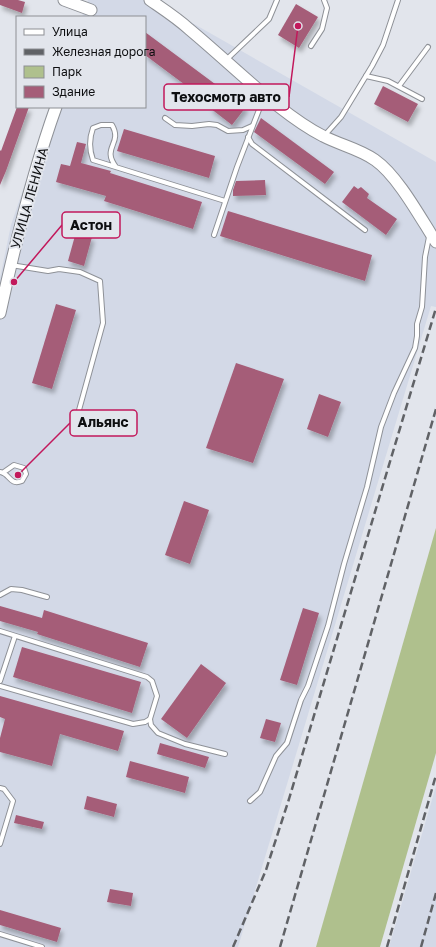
<svg xmlns="http://www.w3.org/2000/svg" width="436" height="947" viewBox="0 0 436 947" font-family="'Golos Text',sans-serif">
<style>
.built{fill:#d3d9e7}
.green{fill:#afc08d}
.building{fill:#a55d78;filter:url(#shadow)}
.lines{fill:none;stroke-linecap:round;stroke-linejoin:round}
.lane-casing{stroke:#8e9197;stroke-width:6}
.secondary-casing{stroke:#8e9197;stroke-width:13}
.lane{stroke:#fff;stroke-width:4}
.secondary{stroke:#fff;stroke-width:11}
.rail{stroke:#606266;stroke-width:2.5;stroke-dasharray:8 4;stroke-linecap:butt}
.labels{text-anchor:middle;dominant-baseline:central;stroke-width:4;stroke-linejoin:round;paint-order:stroke}
.street-label{font-size:13px;fill:#0e0f11;stroke:#e2e5ec}
.leader{fill:none;stroke:#c2185b;stroke-width:1.5}
.callout-dot{fill:#c2185b;stroke:#e2e5ec;stroke-width:1.5}
.callout{fill:#e2e5ec;stroke:#c2185b;stroke-width:1.5}
.callout-label{font-size:14px;text-anchor:middle;font-weight:bold;fill:#0e0f11}
</style>
<defs>
<filter id="shadow"><feDropShadow dx="2.5" dy="4.5" stdDeviation="2" flood-color="#0004"/></filter>
</defs>
<rect width="100%" height="100%" fill="#e2e5ec"/>
<g class="built">
<path d="M 88,0 L 152,0 L 436,162 L 436,307 L 431,306 L 238,947 L 0,947 L 0,278 L 11,225 L 51,107 L 145,107 L 145,17 L 82,17 Z"/>
<path d="M 436,786 L 436,947 L 389,947 Z"/>
</g>
<path class="green" d="M 436,528 L 436,753 L 380,947 L 316,947 Z"/>
<g class="building">
<path d="M 0,0 L 18,0 L 25,2 L 22,13 L 0,5 Z"/>
<path d="M 296,4 L 318,17 L 299,48 L 278,35 Z"/>
<path d="M 145,32 L 246,107 L 232,125 L 210,108 L 212,105 L 145,55 Z"/>
<path d="M 383,86 L 418,104 L 408,122 L 374,104 Z"/>
<path d="M 17,107 L 29,107 L 6,171 L 0,185 L 0,150 L 1,151 Z"/>
<path d="M 261,118 L 334,172 L 325,184 L 254,132 Z"/>
<path d="M 124,129 L 215,156 L 209,178 L 117,151 Z"/>
<path d="M 77,142 L 86,144 L 81,163 L 111,171 L 110,173 L 202,202 L 193,229 L 104,201 L 106,196 L 56,182 L 61,164 L 70,166 Z"/>
<path d="M 265,180 L 266,195 L 233,196 L 233,190 L 236,181 Z"/>
<path d="M 354,186 L 358,189 L 361,187 L 369,194 L 367,198 L 397,219 L 386,235 L 342,202 Z"/>
<path d="M 228,211 L 372,255 L 365,281 L 220,236 Z"/>
<path d="M 76,232 L 92,237 L 84,266 L 68,261 Z"/>
<path d="M 56,304 L 76,310 L 52,389 L 32,383 Z"/>
<path d="M 236,363 L 284,379 L 253,463 L 206,448 Z"/>
<path d="M 319,394 L 341,402 L 328,437 L 307,429 Z"/>
<path d="M 184,501 L 209,510 L 190,564 L 165,555 Z"/>
<path d="M 0,606 L 42,618 L 44,610 L 148,643 L 140,667 L 37,634 L 38,632 L 0,621 Z"/>
<path d="M 303,608 L 319,613 L 297,685 L 280,680 Z"/>
<path d="M 22,647 L 141,682 L 132,713 L 13,677 Z"/>
<path d="M 201,664 L 226,683 L 187,738 L 161,719 Z"/>
<path d="M 0,696 L 124,731 L 118,751 L 60,734 L 52,766 L 0,752 L 0,738 L 5,719 L 0,717 Z"/>
<path d="M 266,719 L 281,723 L 275,742 L 260,738 Z"/>
<path d="M 160,743 L 209,757 L 205,768 L 157,754 Z"/>
<path d="M 130,761 L 189,777 L 185,793 L 126,777 Z"/>
<path d="M 87,796 L 117,804 L 114,817 L 84,809 Z"/>
<path d="M 16,815 L 44,822 L 42,829 L 14,823 Z"/>
<path d="M 110,889 L 133,893 L 131,906 L 107,902 Z"/>
<path d="M 0,910 L 61,928 L 57,942 L 0,925 Z"/>
</g>
<g class="lines">
<defs>
<g id="lane">
<path d="M 311,46 L 322,29 L 327,8 L 324,0"/>
<path d="M 226,60 L 269,19 L 277,0"/>
<path d="M 366,76 L 388,81 L 422,99"/>
<path d="M 399,86 L 428,47"/>
<path d="M 165,118 L 175,125 L 192,126 L 209,124 L 217,125 L 228,131 L 243,130 L 252,126"/>
<path d="M 324,136 L 341,117 L 372,66 L 383,45 L 398,0"/>
<path d="M 248,137 L 252,144 L 365,230"/>
<path d="M 116,167 C 101,147 123,144 112,125 L 101,125 L 93,128 C 89,139 89,149 93,160 L 225,201"/>
<path d="M 214,235 L 237,167 L 262,102 L 261,95"/>
<path d="M 11,265 L 48,271 L 59,269 L 80,272 L 100,281 L 103,323 L 76,421"/>
<path d="M 0,472 C 10,473 9,486 22,481 L 26,474 L 24,468 L 14,465 L 4,472"/>
<path d="M 0,595 L 11,589 L 22,590 L 47,597"/>
<path d="M 0,631 L 147,677 L 152,681 L 157,696 L 150,719 L 151,725 L 158,733 L 185,744 L 225,754"/>
<path d="M 0,681 L 15,636"/>
<path d="M 0,686 L 133,724 L 145,722 L 150,719"/>
<path d="M 0,788 L 4,789 L 13,801 L 0,844"/>
<path d="M 250,801 L 260,792 L 276,756 L 287,743 L 301,700 L 308,686 L 328,626 L 344,564 L 367,487 L 381,427 L 394,393 L 415,348 L 417,336 L 417,324 L 422,307 L 425,257 L 429,237"/>
<path d="M 0,934 L 42,947"/>
</g>
<g id="secondary">
<path d="M 64,0 L 91,10"/>
<path d="M 150,0 C 163,9 177,18 189,29 C 219,54 247,81 278,106 C 292,117 307,128 323,136 C 340,145 360,149 375,160 C 398,176 421,219 436,242"/>
<path d="M 0,313 C 15,244 32,174 56,107"/>
</g>
</defs>
<use href="#lane" class="lane-casing"/>
<use href="#secondary" class="secondary-casing"/>
<use href="#lane" class="lane"/>
<use href="#secondary" class="secondary"/>
<g class="rail">
<path d="M 233,947 L 266,870 L 289,799 L 436,308"/>
<path d="M 280,947 L 436,409"/>
<path d="M 387,947 L 436,775"/>
<path d="M 421,947 L 436,893"/>
</g>
</g>
<g class="labels">
<g class="street-label">
<text transform="translate(29 198) rotate(-74)">УЛИЦА ЛЕНИНА</text>
</g>
</g>
<path class="leader" d="M298 26L289 97M14 282L62 225M18 475L70 423"/>
<g class="callout-dot">
<circle cx="298" cy="26" r="4"/>
<circle cx="14" cy="282" r="4"/>
<circle cx="18" cy="475" r="4"/>
</g>
<g class="callout">
<rect x="164" y="84" width="125" height="26" rx="4"/>
<rect x="62" y="212" width="58" height="26" rx="4"/>
<rect x="70" y="410" width="67" height="26" rx="4"/>
</g>
<g class="callout-label">
<text x="226" y="102">Техосмотр авто</text>
<text x="91" y="230">Астон</text>
<text x="103" y="427">Альянс</text>
</g>
<rect x="16" y="16" width="130" height="92" fill="#e2e5ec" stroke="#8d8f94"/>
<rect x="24" y="29" width="20" height="6" fill="#ffffff" stroke="#8d8f94"/>
<text x="52" y="36" font-size="12" fill="#0e0f11">Улица</text>
<rect x="24" y="49" width="20" height="6" fill="#606266" stroke="#8d8f94"/>
<text x="52" y="56" font-size="12" fill="#0e0f11">Железная дорога</text>
<rect x="24" y="66" width="20" height="12" fill="#afc08d" stroke="#8d8f94"/>
<text x="52" y="76" font-size="12" fill="#0e0f11">Парк</text>
<rect x="24" y="86" width="20" height="12" fill="#a55d78" stroke="#8d8f94"/>
<text x="52" y="96" font-size="12" fill="#0e0f11">Здание</text>
</svg>
